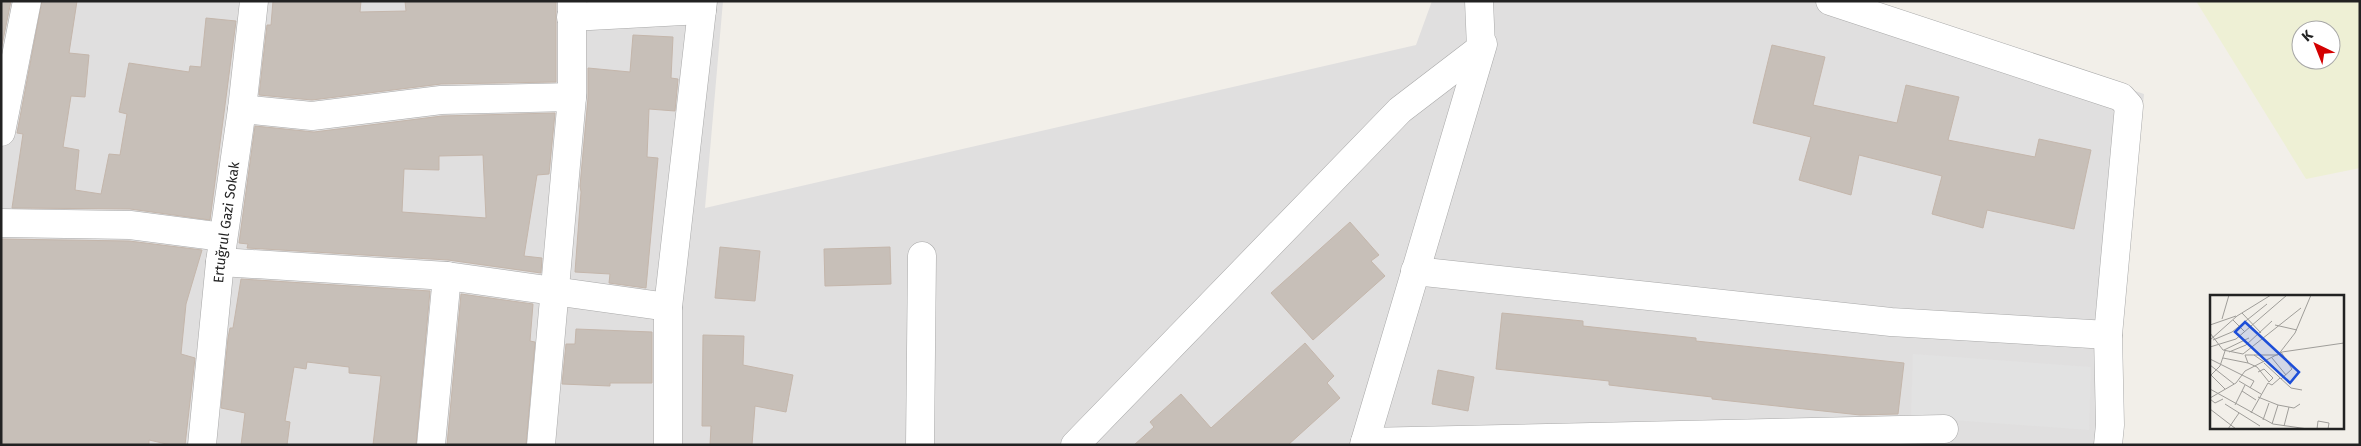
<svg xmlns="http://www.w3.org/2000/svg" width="2361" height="446" viewBox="0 0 2361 446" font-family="'Fira Sans',sans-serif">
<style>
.residential{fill:#e0dfdf}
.farmland{fill:#eef0d5;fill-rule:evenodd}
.parking{fill:#e2e2e2}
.building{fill:#c7bfb8;stroke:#c4b6ab;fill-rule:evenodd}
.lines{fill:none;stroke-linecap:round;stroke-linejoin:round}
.street-casing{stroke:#a9a9a9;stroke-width:29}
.street{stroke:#fff;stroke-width:28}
.labels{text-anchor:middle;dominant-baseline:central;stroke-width:4;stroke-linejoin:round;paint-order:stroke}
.street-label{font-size:14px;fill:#222;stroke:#fff}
.inset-road{fill:none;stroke:#9f9d99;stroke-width:1}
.view{fill:#1d4ed8;fill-opacity:0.15;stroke:#1d4ed8;stroke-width:2.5}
.inset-edge{fill:none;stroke:#222;stroke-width:2.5}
</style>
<rect width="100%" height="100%" fill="#f2efe9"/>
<path class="residential" d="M 1,1 L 723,1 L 705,208 L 1416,45 L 1432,1 L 1869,1 L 2144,94 L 2111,445 L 1,445 Z"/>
<path class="farmland" d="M 2196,1 L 2360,1 L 2360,168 L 2306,179 ZM 2301,30 L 2331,30 L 2331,60 L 2301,60 Z"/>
<path class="parking" d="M 1913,354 L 2091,367 L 2089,430 L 1911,417 Z"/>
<g class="building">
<path d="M 1,1 L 11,1 L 1,50 Z"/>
<path d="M 42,1 L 77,1 L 69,53 L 89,55 L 85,97 L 71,96 L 63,147 L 79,150 L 75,190 L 101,194 L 109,154 L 120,155 L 127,114 L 119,112 L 129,63 L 189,72 L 190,66 L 201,67 L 206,18 L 236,21 L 210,220 L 130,209 L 12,208 L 23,134 L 17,133 Z"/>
<path d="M 273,1 L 361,1 L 360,12 L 406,11 L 405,1 L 556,1 L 556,82 L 441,84 L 312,100 L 259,95 L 267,25 L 271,25 Z"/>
<path d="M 633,35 L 673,37 L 671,78 L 678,79 L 675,111 L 649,109 L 647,157 L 658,158 L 646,288 L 609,283 L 610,274 L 575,272 L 581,192 L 580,186 L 588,98 L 588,68 L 630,72 Z"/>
<path d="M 1772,45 L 1825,57 L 1813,105 L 1897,123 L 1906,85 L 1959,97 L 1948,140 L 2035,157 L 2039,139 L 2091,150 L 2074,229 L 1987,210 L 1983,228 L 1932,214 L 1942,176 L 1859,155 L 1851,195 L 1799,180 L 1811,137 L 1753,123 Z"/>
<path d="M 555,113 L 549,174 L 537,175 L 524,256 L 542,258 L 541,273 L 448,260 L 247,248 L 248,244 L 239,243 L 255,126 L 314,132 L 442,116 ZM 483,155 L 486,218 L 402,212 L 404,169 L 439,170 L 439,156 Z"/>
<path d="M 1350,222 L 1379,255 L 1371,261 L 1385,276 L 1313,340 L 1271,293 Z"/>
<path d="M 1,239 L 129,241 L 202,250 L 186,304 L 181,354 L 195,358 L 185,445 L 171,445 L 149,440 L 149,445 L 1,445 Z"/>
<path d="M 720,247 L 760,251 L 755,301 L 715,298 Z"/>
<path d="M 890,247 L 891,284 L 825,286 L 824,249 Z"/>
<path d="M 241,279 L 430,291 L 416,445 L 373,445 L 381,376 L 349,373 L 349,367 L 307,362 L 306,369 L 294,367 L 285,421 L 290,422 L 287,445 L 241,445 L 245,413 L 221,408 L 228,338 L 230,328 L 233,328 Z"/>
<path d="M 461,294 L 533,304 L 530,341 L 535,342 L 526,445 L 447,445 Z"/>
<path d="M 1502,313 L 1583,321 L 1583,326 L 1696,338 L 1696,341 L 1904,363 L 1898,414 L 1860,415 L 1712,399 L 1712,397 L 1609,385 L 1609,381 L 1496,369 Z"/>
<path d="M 576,329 L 652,332 L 652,383 L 610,383 L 610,386 L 562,384 L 566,344 L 575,344 Z"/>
<path d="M 703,335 L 744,336 L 743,365 L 793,375 L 786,412 L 755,406 L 752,445 L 710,445 L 711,426 L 702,426 Z"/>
<path d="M 1305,343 L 1334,376 L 1327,383 L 1340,398 L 1288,445 L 1134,445 L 1154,427 L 1150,422 L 1181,394 L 1211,428 Z"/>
<path d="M 1438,370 L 1474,377 L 1468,411 L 1432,404 Z"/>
</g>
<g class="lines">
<defs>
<g id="street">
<path d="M 1830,1 L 2121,97 L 2129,106 L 2108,335 L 2110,425 L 2108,445"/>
<path d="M 571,17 L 702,10"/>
<path d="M 242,109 L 312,116 L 441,100 L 572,97"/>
<path d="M 1,132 L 27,1"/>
<path d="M 1,223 L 130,225 L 223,237"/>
<path d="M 220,262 L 447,276 L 668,307"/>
<path d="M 1415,271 L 1891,322 L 2108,335"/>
<path d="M 1365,442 L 1944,429"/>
<path id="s1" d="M 202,445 L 220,262 L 242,109 L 254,1"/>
<path d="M 431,445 L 447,276"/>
<path d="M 541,445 L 572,97 L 572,1"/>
<path d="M 668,445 L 668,307 L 703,1"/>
<path d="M 920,445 L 922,256"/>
<path d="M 1075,445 L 1400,110 L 1481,48 L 1479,1"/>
<path d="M 1364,445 L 1483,44"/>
</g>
</defs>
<use href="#street" class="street-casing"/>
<use href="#street" class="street"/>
</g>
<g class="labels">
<g class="street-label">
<text stroke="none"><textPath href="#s1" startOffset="224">Ertuğrul Gazi Sokak</textPath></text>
</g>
</g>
<g transform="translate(2210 295)">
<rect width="134" height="134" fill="#f2efe9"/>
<path class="inset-road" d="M 32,18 L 51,38M 12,24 L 19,0M 23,25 L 35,37M 0,30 L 26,21M 65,30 L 87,35M 0,38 L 13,55 L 33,59 L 91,13M 0,45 L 27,21 L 61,0M 3,45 L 22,37 L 57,9M 0,52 L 26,44 L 77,0M 14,55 L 39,43M 19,57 L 36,50 L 62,26M 71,57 L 82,74 L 71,84M 35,60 L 38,68 L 47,72 L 59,87M 35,60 L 44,60 L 54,67M 44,60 L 68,60 L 85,38 L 101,0M 13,63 L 38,68M 62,63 L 76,80M 0,64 L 44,86 L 40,93M 57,66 L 70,78M 54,68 L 81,93 L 92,95M 0,70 L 24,89M 48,77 L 54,74 L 63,83 L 59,87M 1,80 L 15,94M 0,81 L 10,71 L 15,56M 29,86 L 51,99M 0,94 L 63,129 L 98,134M 32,96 L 46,105M 48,102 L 68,110 L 84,113 L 90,109M 0,103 L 26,88 L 35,76 L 72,57 L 134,48M 0,104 L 5,108 L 13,104M 15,109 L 50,131M 25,110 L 35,90M 0,114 L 26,134M 41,118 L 58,88 L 62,90 L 70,83M 53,125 L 59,108M 62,129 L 68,110M 74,131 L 79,112M 18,134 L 29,118M 107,134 L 108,126 L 119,128 L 118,134"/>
<path class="view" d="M 35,27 L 89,77 L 80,88 L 25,37 Z"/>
<rect width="134" height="134" class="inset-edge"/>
</g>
<rect width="2361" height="446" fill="none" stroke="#222222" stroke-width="5"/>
<g transform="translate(2316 45) rotate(317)"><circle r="24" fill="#ffffff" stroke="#a7a7a7"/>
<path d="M0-4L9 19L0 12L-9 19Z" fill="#d40000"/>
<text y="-8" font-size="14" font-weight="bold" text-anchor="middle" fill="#222222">K</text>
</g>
</svg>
